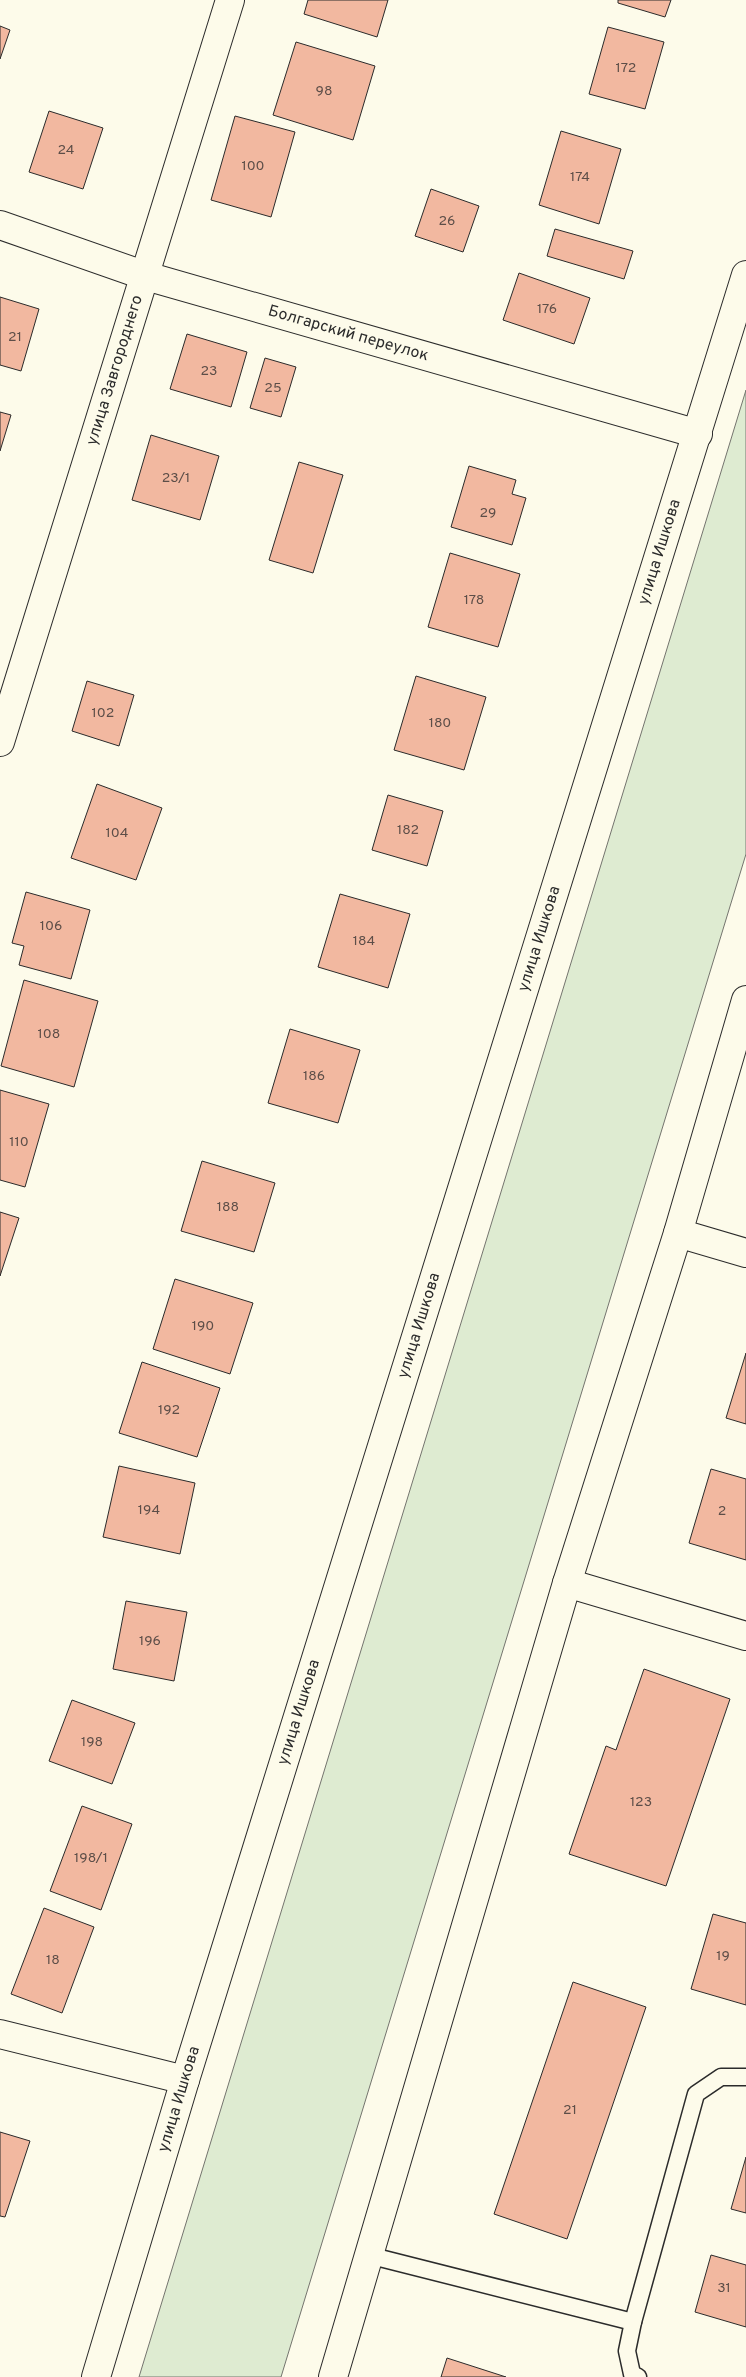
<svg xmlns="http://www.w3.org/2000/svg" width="746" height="2377" viewBox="0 0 746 2377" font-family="Overpass,sans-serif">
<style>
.green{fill:#deebd1;stroke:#74746e}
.building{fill:#f2b8a0;stroke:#2b2b2b}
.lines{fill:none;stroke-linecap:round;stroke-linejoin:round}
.service-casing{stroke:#2b2b2b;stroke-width:19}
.minor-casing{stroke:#2b2b2b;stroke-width:30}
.service{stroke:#fdfbea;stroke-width:16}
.minor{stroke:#fdfbea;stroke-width:28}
.labels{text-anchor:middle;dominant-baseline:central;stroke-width:4;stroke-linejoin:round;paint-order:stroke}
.number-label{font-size:14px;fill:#5d4e48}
.street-label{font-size:16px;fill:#2b2b2b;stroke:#fdfbea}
</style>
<rect width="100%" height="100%" fill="#fdfbea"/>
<path class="green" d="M 746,390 L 746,854 L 281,2377 L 139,2377 Z"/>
<g class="building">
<path d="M 308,0 L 388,0 L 377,37 L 304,14 Z"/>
<path d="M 618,0 L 671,0 L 665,17 L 618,3 Z"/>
<path d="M 0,26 L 10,30 L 0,59 Z"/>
<path d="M 608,27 L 664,42 L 645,109 L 589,94 Z"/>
<path d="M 296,42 L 375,66 L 353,140 L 273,115 Z"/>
<path d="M 49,111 L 103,128 L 83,189 L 29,172 Z"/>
<path d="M 235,116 L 295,132 L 271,217 L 211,200 Z"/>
<path d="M 561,131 L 621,149 L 599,224 L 539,205 Z"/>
<path d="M 431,189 L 479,206 L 463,252 L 415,236 Z"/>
<path d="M 555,229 L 633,251 L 624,279 L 547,256 Z"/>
<path d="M 519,273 L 590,298 L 574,344 L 503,320 Z"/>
<path d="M 0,297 L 39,309 L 21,371 L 0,365 Z"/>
<path d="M 187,334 L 247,352 L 231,407 L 170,389 Z"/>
<path d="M 265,358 L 296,367 L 281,417 L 250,408 Z"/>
<path d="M 0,412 L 11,415 L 0,451 Z"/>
<path d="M 151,435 L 219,456 L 200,520 L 132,500 Z"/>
<path d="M 299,462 L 343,475 L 313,573 L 269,560 Z"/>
<path d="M 469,466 L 516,480 L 512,494 L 526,498 L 512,545 L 451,527 Z"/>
<path d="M 450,553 L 520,574 L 498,647 L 428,627 Z"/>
<path d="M 416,676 L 486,697 L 464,770 L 394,750 Z"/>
<path d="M 87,681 L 134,695 L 119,746 L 72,731 Z"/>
<path d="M 97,784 L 162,808 L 136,880 L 71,858 Z"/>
<path d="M 388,795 L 443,811 L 427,866 L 372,850 Z"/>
<path d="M 26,892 L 90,910 L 71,979 L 19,965 L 24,946 L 12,943 Z"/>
<path d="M 340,894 L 410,914 L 388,988 L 318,967 Z"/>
<path d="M 24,980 L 98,1001 L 74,1087 L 1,1066 Z"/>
<path d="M 290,1029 L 360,1050 L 338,1123 L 268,1103 Z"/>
<path d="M 0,1090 L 49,1104 L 25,1187 L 0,1180 Z"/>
<path d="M 202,1161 L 275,1183 L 254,1252 L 181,1231 Z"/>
<path d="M 0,1212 L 19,1218 L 0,1276 Z"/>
<path d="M 175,1279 L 253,1303 L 230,1374 L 153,1349 Z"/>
<path d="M 746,1353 L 746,1424 L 726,1418 Z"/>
<path d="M 142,1362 L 220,1388 L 197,1457 L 119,1433 Z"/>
<path d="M 119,1466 L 195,1483 L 180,1554 L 103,1537 Z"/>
<path d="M 711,1469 L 746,1479 L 746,1560 L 689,1543 Z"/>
<path d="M 126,1601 L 187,1612 L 174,1681 L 113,1669 Z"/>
<path d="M 644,1669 L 730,1699 L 666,1886 L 569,1854 L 606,1746 L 616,1750 Z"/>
<path d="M 72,1700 L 135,1723 L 112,1784 L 49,1761 Z"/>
<path d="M 82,1806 L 132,1824 L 101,1910 L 50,1891 Z"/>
<path d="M 44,1908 L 94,1927 L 62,2013 L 11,1994 Z"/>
<path d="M 713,1914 L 746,1923 L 746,2005 L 691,1989 Z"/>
<path d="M 573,1982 L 646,2007 L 567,2239 L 494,2214 Z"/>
<path d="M 0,2132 L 30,2141 L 5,2217 L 0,2216 Z"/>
<path d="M 746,2157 L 746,2213 L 731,2209 Z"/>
<path d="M 711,2255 L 746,2265 L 746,2327 L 695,2312 Z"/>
<path d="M 447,2358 L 506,2377 L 441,2377 Z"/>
</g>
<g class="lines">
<defs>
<g id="service">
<path d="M 368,2255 L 633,2322"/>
<path d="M 638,2377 L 632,2374 L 627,2351 L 633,2322 L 696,2094 L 721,2077 L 746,2077"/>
</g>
<g id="minor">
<path id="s1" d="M 0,225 L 146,276 L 698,434"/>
<path id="s2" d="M 0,742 L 230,0"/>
<path d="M 678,1233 L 746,1253"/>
<path d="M 567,1583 L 746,1636"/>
<path d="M 0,2034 L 185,2080"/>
<path id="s3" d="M 96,2377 L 185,2080 L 746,275"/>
<path d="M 333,2377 L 567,1583 L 678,1233 L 746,1000"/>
</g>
</defs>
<use href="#service" class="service-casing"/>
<use href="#minor" class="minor-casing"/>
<use href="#service" class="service"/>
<use href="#minor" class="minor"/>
</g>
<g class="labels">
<g class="number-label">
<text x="626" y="68">172</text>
<text x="324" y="91">98</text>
<text x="66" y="150">24</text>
<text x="253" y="166">100</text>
<text x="580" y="177">174</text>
<text x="447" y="221">26</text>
<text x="547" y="309">176</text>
<text x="15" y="337">21</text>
<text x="209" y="371">23</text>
<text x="273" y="388">25</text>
<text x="176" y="478">23/1</text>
<text x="488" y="513">29</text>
<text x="474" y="600">178</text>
<text x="103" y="713">102</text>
<text x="440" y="723">180</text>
<text x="408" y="830">182</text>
<text x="117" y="833">104</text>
<text x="51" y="926">106</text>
<text x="364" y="941">184</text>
<text x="49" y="1034">108</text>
<text x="314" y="1076">186</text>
<text x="19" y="1142">110</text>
<text x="228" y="1207">188</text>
<text x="203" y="1326">190</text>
<text x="169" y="1410">192</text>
<text x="149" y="1510">194</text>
<text x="722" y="1511">2</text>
<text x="150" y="1641">196</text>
<text x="92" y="1742">198</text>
<text x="641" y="1802">123</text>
<text x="91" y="1858">198/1</text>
<text x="723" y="1956">19</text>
<text x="53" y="1960">18</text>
<text x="570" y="2110">21</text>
<text x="724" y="2288">31</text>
</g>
<g class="street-label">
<text stroke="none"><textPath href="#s1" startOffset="365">Болгарский переулок</textPath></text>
<text stroke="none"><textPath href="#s2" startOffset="389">улица Завгороднего</textPath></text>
<text stroke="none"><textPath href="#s3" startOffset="1910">улица Ишкова</textPath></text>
<text stroke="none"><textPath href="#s3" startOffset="1505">улица Ишкова</textPath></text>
<text stroke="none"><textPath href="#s3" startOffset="1100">улица Ишкова</textPath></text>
<text stroke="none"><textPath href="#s3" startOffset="695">улица Ишкова</textPath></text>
<text stroke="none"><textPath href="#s3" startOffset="290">улица Ишкова</textPath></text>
</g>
</g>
</svg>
